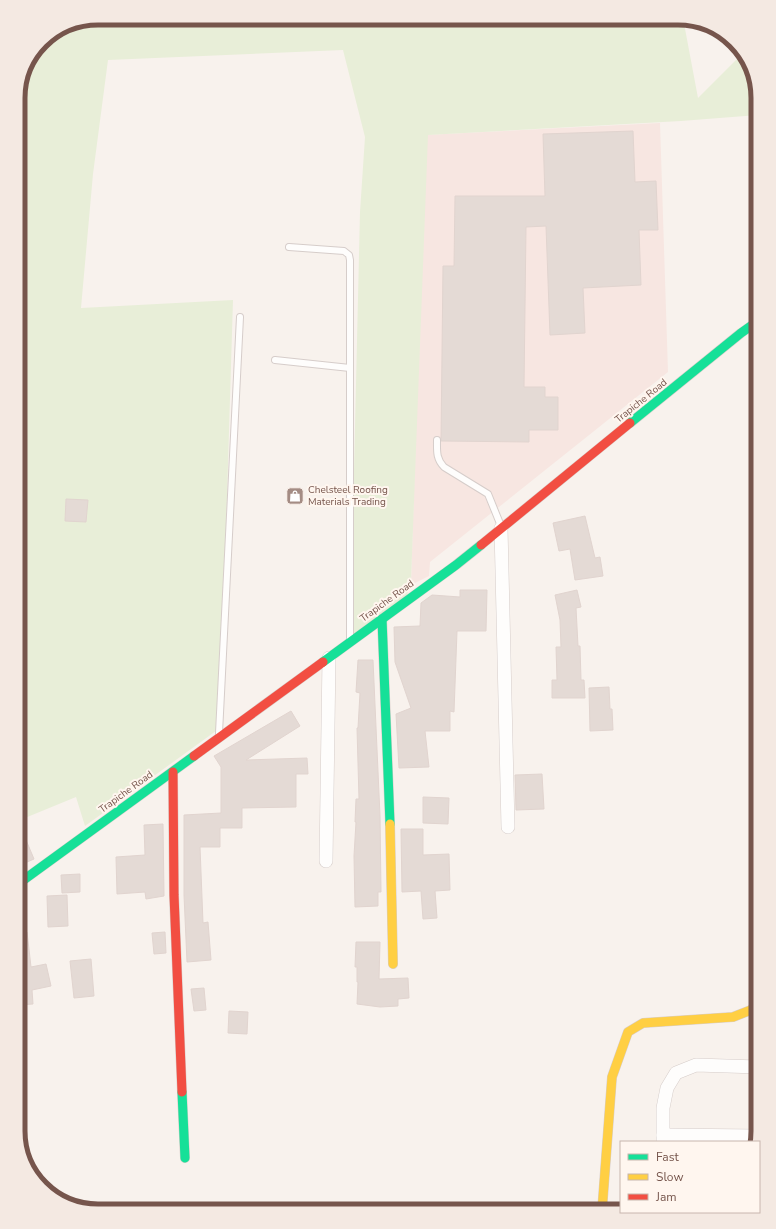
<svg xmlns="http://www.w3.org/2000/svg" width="776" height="1229" viewBox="0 0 776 1229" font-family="'Nunito Sans',sans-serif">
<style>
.commercial{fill:#f7e6e1}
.green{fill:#e8eed8}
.building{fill:#e4dad5;stroke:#e1d4cf}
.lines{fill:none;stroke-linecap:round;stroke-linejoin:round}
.lane-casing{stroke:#d6cdca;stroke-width:8}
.street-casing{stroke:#d6cdca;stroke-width:14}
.fast-casing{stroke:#d7cdc9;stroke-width:10}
.slow-casing{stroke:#d7cdc9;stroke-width:10}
.jam-casing{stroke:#d7cdc9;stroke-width:10}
.lane{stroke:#fefdfc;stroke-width:6}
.street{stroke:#fefdfc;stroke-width:13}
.fast{stroke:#16e098;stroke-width:9}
.slow{stroke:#ffcf43;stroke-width:9}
.jam{stroke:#f24e42;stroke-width:9}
.labels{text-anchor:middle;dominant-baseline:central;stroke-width:4;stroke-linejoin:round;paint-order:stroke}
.street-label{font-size:10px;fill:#76554c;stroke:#fff6ef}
.poi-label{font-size:10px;fill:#76554c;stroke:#fff6ef;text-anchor:start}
.rim{fill:none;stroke:#76554c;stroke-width:5}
</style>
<rect width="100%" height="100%" fill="#f8f2ed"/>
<path class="commercial" d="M 660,123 L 668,372 L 430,562 L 429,576 L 411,585 L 425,135 Z"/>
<path class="green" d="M 98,18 L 683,18 L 698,98 L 742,54 L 750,62 L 758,98 L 758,115 L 681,121 L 428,135 L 411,581 L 405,602 L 350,643 L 360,212 L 365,137 L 343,50 L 108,60 L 93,174 L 81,308 L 233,300 L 220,728 L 85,826 L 76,797 L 20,820 L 25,839 L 18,841 L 18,93 L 26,63 L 41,41 L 67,24 Z"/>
<g class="building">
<path d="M 633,131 L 635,182 L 656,181 L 658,230 L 639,230 L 641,285 L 583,288 L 585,333 L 550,335 L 546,226 L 526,227 L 524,387 L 545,387 L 545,397 L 558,397 L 558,430 L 529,430 L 529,442 L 441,441 L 443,266 L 454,266 L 455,196 L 545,196 L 543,134 Z"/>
<path d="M 66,499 L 88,500 L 86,522 L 65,521 Z"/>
<path d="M 585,516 L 595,558 L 600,557 L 603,576 L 575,580 L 570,549 L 559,551 L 553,523 Z"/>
<path d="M 460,590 L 487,590 L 486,631 L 457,631 L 454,712 L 450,711 L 450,731 L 425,731 L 429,767 L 399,768 L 396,714 L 411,708 L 395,662 L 394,627 L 420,626 L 421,603 L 432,595 L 460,597 Z"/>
<path d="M 577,590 L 581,607 L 576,608 L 578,646 L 580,646 L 581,680 L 584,680 L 585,698 L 552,698 L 552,680 L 557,680 L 556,647 L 561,647 L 560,620 L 555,595 Z"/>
<path d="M 358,660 L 373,660 L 380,816 L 381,892 L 378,892 L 378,906 L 355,907 L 354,856 L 356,822 L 355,822 L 356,799 L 359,799 L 357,728 L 358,728 L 360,693 L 356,692 Z"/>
<path d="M 609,687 L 610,709 L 612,709 L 613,730 L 590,731 L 589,688 Z"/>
<path d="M 291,711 L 300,726 L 246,760 L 307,758 L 308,774 L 296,774 L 296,807 L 242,808 L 242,828 L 220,828 L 220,847 L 200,847 L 203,923 L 208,922 L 211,960 L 187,962 L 184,895 L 184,815 L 221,813 L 221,767 L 214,756 Z"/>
<path d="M 542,774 L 544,809 L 516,810 L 515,775 Z"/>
<path d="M 423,797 L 449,798 L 448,824 L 423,823 Z"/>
<path d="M 18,821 L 34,859 L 18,866 Z"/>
<path d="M 163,824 L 164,896 L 146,899 L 145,892 L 117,894 L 116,857 L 145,855 L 144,825 Z"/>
<path d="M 401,829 L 423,829 L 423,855 L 449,854 L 450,890 L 435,891 L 437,918 L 423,919 L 421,891 L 402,892 Z"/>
<path d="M 80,874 L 80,892 L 62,893 L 61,875 Z"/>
<path d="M 67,895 L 68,926 L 48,927 L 47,896 Z"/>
<path d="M 27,932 L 31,967 L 46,964 L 51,986 L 32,990 L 33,1004 L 18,1005 L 18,933 Z"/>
<path d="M 165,932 L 166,953 L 154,954 L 152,933 Z"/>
<path d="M 356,942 L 380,942 L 379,979 L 408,978 L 409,998 L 398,999 L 398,1006 L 380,1007 L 357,1004 L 358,982 L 357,982 L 357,967 L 355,967 Z"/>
<path d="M 91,959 L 94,996 L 74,998 L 70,961 Z"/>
<path d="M 204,988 L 206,1010 L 194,1011 L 191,989 Z"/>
<path d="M 229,1011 L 248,1012 L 247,1034 L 228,1033 Z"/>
</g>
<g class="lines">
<defs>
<g id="lane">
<path d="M 289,247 L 344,251 L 349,255 L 350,260 L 350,639"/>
<path d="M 275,360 L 350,368"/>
<path d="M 437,440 C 437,451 436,459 444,467 L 488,494 L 501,526"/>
<path d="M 219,733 L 240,317"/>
</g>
<g id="street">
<path d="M 501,528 L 508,827"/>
<path d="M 326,861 L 329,658"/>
<path d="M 663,1135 L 757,1136"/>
<path d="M 663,1142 L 663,1108 L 667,1088 L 676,1073 L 696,1065 L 758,1067"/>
</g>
<g id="fast">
<path d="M 630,423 L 741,333 L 758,321"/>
<path d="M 382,619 L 390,824"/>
<path d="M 323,662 L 456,565 L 481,545"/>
<path d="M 18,884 L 194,756"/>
<path d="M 182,1092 L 185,1158"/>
</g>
<g id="slow">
<path d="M 390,824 L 393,964"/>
<path d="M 602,1211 L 612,1077 L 628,1032 L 643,1023 L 733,1017 L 751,1010 L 758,1002"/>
</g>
<g id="jam">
<path d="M 481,545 L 630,423"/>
<path d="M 194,756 L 323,662"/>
<path d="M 173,772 L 174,895 L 182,1092"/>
</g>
</defs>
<use href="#lane" class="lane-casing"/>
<use href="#street" class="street-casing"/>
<use href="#fast" class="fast-casing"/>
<use href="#slow" class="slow-casing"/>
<use href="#jam" class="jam-casing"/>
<use href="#lane" class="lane"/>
<use href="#street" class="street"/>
<use href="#fast" class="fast"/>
<use href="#slow" class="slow"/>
<use href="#jam" class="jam"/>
</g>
<defs>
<symbol id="shop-square" viewBox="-11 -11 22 22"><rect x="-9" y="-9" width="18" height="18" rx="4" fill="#a48c84" stroke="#fff6ef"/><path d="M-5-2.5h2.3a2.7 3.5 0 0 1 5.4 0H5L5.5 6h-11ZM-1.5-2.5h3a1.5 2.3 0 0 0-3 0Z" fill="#fff"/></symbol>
</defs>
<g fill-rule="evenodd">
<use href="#shop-square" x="285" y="486" width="20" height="20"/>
</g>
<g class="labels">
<g class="street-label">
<text transform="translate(641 401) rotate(-39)">Trapiche Road</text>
<text transform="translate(387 601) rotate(-36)">Trapiche Road</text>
<text transform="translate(126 792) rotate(-36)">Trapiche Road</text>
</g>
<g class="poi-label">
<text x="308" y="490">Chelsteel Roofing<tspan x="308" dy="12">Materials Trading</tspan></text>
</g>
</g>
<path d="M0 0H776V1229H0ZM98 25H678A73 73 0 0 1 751 98V1131A73 73 0 0 1 678 1204H98A73 73 0 0 1 25 1131V98A73 73 0 0 1 98 25Z" fill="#f4e9e2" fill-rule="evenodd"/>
<path class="rim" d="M98 25H678A73 73 0 0 1 751 98V1131A73 73 0 0 1 678 1204H98A73 73 0 0 1 25 1131V98A73 73 0 0 1 98 25Z"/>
<rect x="620" y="1141" width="140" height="72" fill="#fff6ef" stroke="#c8b6ae"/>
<rect x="628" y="1154" width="20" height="6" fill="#16e098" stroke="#c8b6ae"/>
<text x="656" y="1161" font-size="12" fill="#76554c">Fast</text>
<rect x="628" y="1174" width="20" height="6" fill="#ffcf43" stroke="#c8b6ae"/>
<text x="656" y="1181" font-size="12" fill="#76554c">Slow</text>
<rect x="628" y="1194" width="20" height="6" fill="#f24e42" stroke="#c8b6ae"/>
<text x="656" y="1201" font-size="12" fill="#76554c">Jam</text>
</svg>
